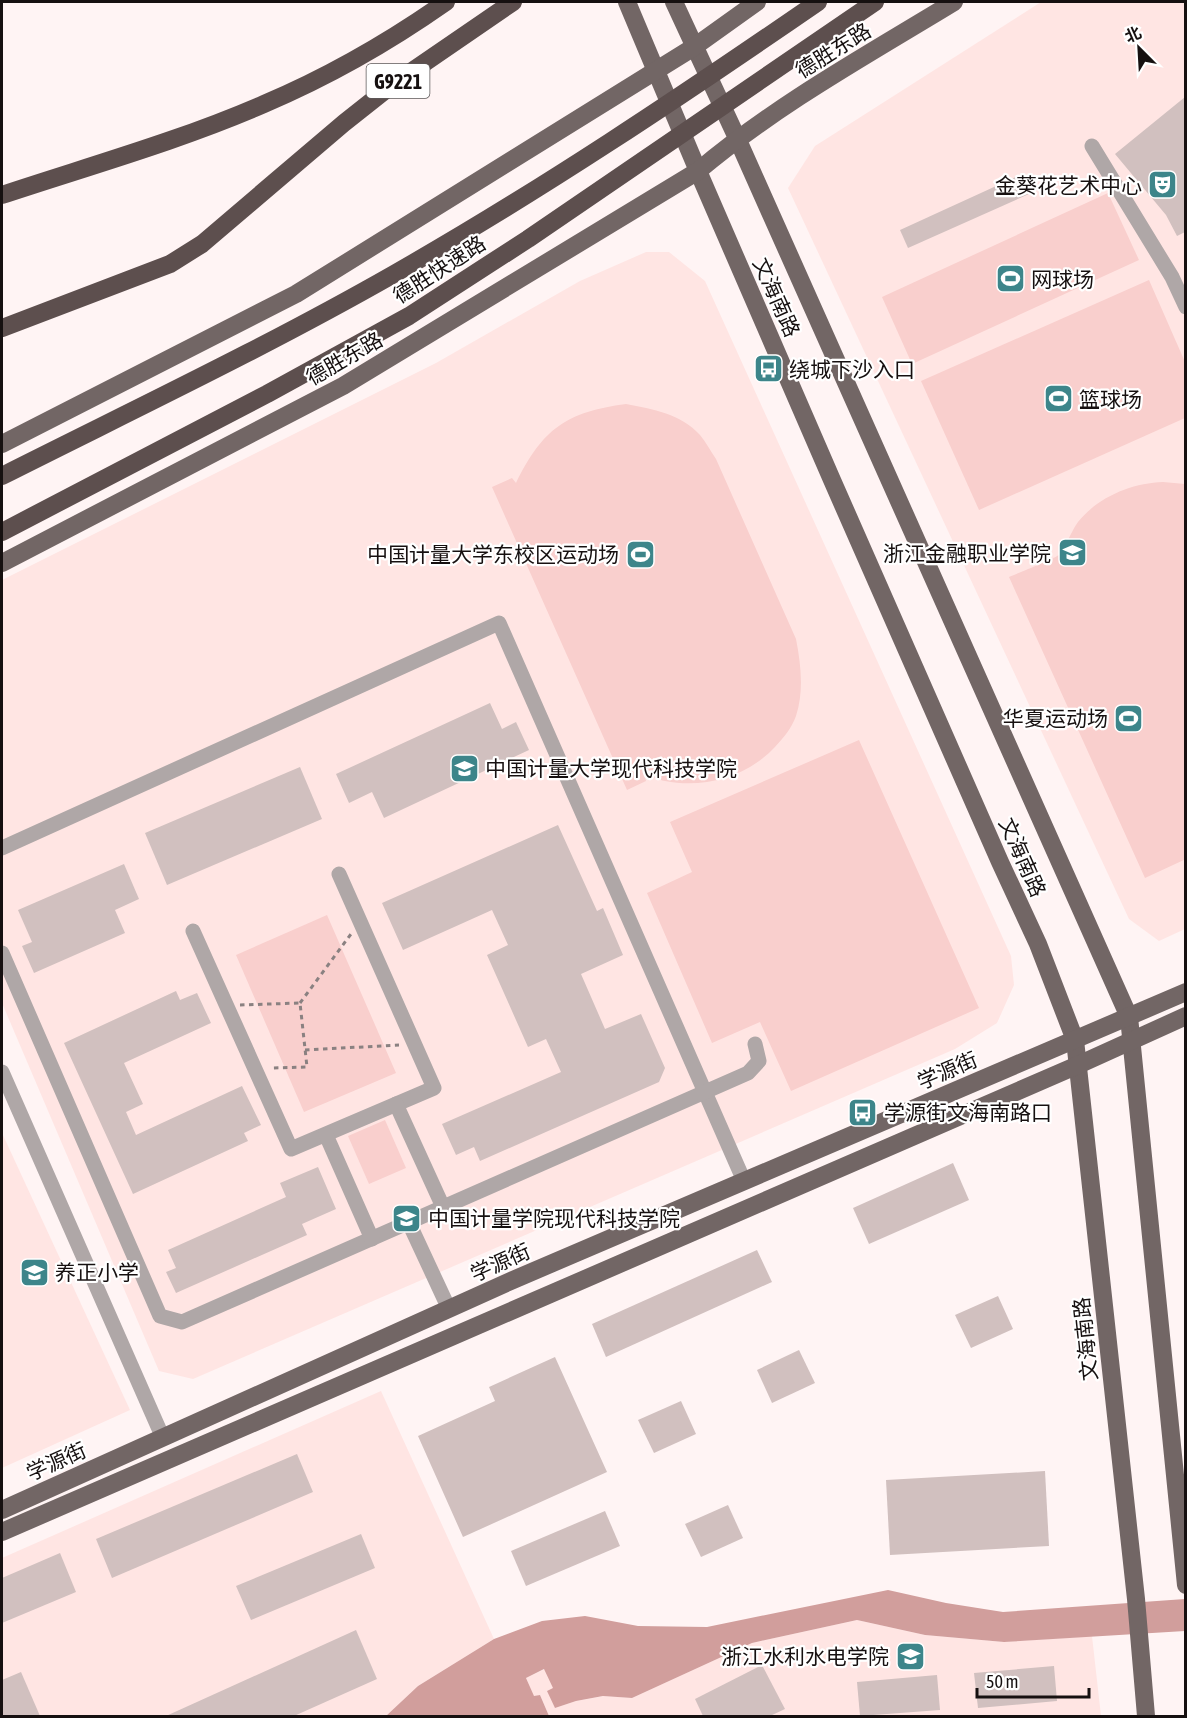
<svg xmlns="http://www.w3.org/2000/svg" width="1187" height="1718" viewBox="0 0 1187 1718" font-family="'Asap Condensed','Noto Sans SC',sans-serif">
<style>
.built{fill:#ffe5e3}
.green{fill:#f9cfcd}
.water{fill:#d19e9c}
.building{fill:#d1c0bf}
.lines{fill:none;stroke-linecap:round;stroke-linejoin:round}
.path{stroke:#8a8181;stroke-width:3;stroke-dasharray:4.5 4.5;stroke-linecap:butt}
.minor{stroke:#afa7a7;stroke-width:15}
.major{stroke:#726665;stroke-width:18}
.highway{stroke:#5d4f4e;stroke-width:18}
.highway-bridge{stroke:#5d4f4e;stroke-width:18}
.labels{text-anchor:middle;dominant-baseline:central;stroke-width:4.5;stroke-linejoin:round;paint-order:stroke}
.shield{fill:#fff;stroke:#5c5858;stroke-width:1.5}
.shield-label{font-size:20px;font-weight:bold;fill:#161010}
.street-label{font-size:21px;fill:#161010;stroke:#fff}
.poi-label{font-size:21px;fill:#161010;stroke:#fff;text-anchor:start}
</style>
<rect width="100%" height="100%" fill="#fff4f4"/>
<g class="built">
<path d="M 1041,2 L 1185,2 L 1185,929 L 1159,941 L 1129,919 L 788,188 L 815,146 Z"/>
<path d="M 646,252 L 669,252 L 705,281 L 1011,956 L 1014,985 L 997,1023 L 955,1049 L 193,1379 L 159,1371 L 2,1003 L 2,580 L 436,363 L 580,281 Z"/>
<path d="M 2,1133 L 130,1410 L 2,1468 Z"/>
<path d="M 381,1391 L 494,1639 L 418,1686 L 386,1716 L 2,1716 L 2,1558 Z"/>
<path d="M 857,1620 L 925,1635 L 1004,1642 L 1092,1636 L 1101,1716 L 549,1716 L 540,1695 L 534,1697 L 526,1678 L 545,1669 L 554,1689 L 555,1708 L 576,1701 L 604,1696 L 632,1698 L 752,1643 Z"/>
</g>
<g class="green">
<path d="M 1108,193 L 1139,260 L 912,364 L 882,297 Z"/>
<path d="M 1149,280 L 1185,362 L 1185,418 L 979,510 L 921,381 Z"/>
<path d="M 626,404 C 653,409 681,414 700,435 C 706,442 711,452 716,459 L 796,639 C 801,665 804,691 796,716 C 791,729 784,737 775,747 C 748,776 705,789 665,781 C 658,780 651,775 644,773 L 646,781 L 627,790 L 492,487 L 512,478 L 516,483 C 543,428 567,412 626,404 Z"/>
<path d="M 1163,482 L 1185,484 L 1186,859 L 1145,878 L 1009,577 C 1018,573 1055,559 1060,554 C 1064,550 1072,530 1078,522 C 1098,497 1132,483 1163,482 Z"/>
<path d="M 859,740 L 979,1008 L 791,1091 L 760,1022 L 712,1043 L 647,893 L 692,872 L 670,822 Z"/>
<path d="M 327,915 L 396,1073 L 304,1112 L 236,955 Z"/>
<path d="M 385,1120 L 406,1168 L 369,1184 L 348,1136 Z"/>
</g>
<path class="water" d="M 888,1590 L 946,1603 L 1003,1612 L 1185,1599 L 1185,1631 L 1004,1642 L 925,1635 L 857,1620 L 752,1643 L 632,1698 L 603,1696 L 576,1701 L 555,1708 L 547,1691 L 553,1688 L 544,1669 L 526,1678 L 534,1696 L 540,1695 L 549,1716 L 386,1716 L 418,1686 L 494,1639 L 542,1621 L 585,1616 L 638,1626 L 707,1627 Z"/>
<g class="building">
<path d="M 1185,97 L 1185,232 L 1177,236 L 1166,215 L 1115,154 Z"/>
<path d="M 1020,175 L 1029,194 L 908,248 L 900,230 Z"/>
<path d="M 490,703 L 502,729 L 516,722 L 529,750 L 384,818 L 372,792 L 349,803 L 336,774 Z"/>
<path d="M 300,767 L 322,819 L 167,885 L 145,833 Z"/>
<path d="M 558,825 L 597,911 L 603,908 L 623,955 L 581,974 L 605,1029 L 641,1014 L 665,1068 L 659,1082 L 480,1161 L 474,1147 L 456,1155 L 442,1124 L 561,1072 L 546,1039 L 528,1047 L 487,955 L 508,945 L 492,910 L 403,950 L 382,903 Z"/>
<path d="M 124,864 L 139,899 L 115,910 L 125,933 L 34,973 L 22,946 L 32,942 L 18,910 Z"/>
<path d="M 176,991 L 180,1000 L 197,993 L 211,1023 L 124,1063 L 143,1104 L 126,1112 L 136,1135 L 242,1086 L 261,1125 L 244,1133 L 248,1141 L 133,1194 L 64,1043 Z"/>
<path d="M 953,1163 L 969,1200 L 869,1244 L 853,1208 Z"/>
<path d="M 318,1167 L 336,1209 L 302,1224 L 307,1235 L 176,1293 L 166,1272 L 176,1268 L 168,1250 L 286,1197 L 280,1183 Z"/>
<path d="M 757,1250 L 772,1282 L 606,1357 L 592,1324 Z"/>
<path d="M 998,1296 L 1013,1329 L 971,1348 L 955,1315 Z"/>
<path d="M 799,1350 L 815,1383 L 772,1403 L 757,1370 Z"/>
<path d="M 555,1357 L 607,1472 L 463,1537 L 418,1436 L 495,1401 L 489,1387 Z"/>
<path d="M 681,1401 L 696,1434 L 654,1453 L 638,1420 Z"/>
<path d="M 297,1454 L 313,1492 L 112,1578 L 96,1539 Z"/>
<path d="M 1045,1471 L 1049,1546 L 890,1555 L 886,1480 Z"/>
<path d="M 728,1505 L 743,1538 L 701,1557 L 685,1524 Z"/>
<path d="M 605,1511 L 620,1546 L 526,1586 L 511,1551 Z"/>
<path d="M 361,1534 L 375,1568 L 251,1620 L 236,1586 Z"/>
<path d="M 60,1553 L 76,1592 L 2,1623 L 2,1578 Z"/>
<path d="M 356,1630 L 377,1679 L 294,1716 L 166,1716 Z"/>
<path d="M 762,1665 L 785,1709 L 770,1716 L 703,1716 L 695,1699 Z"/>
<path d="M 1054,1666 L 1057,1701 L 978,1708 L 974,1673 Z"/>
<path d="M 21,1672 L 40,1716 L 2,1716 L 2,1680 Z"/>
<path d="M 937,1675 L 940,1710 L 860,1716 L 857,1682 Z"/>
</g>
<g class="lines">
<g class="path">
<path d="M 300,1003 L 351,934"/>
<path d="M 240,1005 L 300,1003 L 307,1067 L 270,1068"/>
<path d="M 305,1050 L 399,1045"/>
</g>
<g class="minor">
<path d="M 1092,146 L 1172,277 L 1186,307"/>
<path d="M 2,848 L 499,623 L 744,1181"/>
<path d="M 193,931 L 291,1149 L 434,1088 L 339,874"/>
<path d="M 2,953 L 160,1316 L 182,1322 L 748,1073 L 759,1061 L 755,1044"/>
<path d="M 2,1072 L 163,1438"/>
<path d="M 396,1104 L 443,1207"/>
<path d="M 326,1135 L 372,1239"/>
<path d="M 409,1223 L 449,1309"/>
</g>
<g class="major">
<path d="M 627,2 L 698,171 L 832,480 L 1000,862 L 1038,944 L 1075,1040 L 1136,1599 L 1146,1716"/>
<path d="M 674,2 L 737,138 L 1129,1017 L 1186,1585"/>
<path d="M 2,444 L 296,294 L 694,47 L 757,2"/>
<path d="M 2,563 L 343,386 L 698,171 C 776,105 867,55 954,2"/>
<path d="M 2,1510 L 513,1280 L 1186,992"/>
<path d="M 2,1532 L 1078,1065 L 1186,1016"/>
</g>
<g class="highway">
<path d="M 2,195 C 89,166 179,141 264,104 C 328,77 389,42 446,2"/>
<path d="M 2,328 L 170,264 L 202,244 L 344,123 L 392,85 L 513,2"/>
</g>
<g class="highway-bridge">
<path d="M 2,476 C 133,410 266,347 394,274 C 540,191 680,97 818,2"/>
<path d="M 2,532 L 267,394 L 409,316 L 528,239 L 875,2"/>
</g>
</g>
<defs>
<symbol id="theatre-square" viewBox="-11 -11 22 22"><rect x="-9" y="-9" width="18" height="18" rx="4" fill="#3d858a" stroke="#fff"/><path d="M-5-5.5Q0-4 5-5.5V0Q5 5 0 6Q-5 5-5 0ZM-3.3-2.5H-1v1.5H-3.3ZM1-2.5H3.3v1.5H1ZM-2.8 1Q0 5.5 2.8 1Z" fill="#fff"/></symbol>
<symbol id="stadium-square" viewBox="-11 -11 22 22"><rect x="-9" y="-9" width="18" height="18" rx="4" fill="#3d858a" stroke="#fff"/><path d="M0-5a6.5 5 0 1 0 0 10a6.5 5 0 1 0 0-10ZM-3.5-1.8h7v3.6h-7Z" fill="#fff"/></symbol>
<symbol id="bus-square" viewBox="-11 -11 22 22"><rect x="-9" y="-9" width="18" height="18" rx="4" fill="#3d858a" stroke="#fff"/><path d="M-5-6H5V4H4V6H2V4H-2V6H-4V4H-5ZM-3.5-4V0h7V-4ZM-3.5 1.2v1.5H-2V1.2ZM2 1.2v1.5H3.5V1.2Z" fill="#fff"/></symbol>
<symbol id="university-square" viewBox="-11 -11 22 22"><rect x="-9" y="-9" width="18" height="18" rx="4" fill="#3d858a" stroke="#fff"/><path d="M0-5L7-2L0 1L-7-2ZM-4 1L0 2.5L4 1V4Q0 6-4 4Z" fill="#fff"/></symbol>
<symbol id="school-square" viewBox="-11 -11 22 22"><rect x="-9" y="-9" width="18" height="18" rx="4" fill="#3d858a" stroke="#fff"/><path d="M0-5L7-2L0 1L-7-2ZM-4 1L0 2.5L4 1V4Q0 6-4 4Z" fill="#fff"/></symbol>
</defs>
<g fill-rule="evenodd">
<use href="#theatre-square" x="1146" y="168" width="33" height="33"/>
<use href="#stadium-square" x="994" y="262" width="33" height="33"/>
<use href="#bus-square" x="752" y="352" width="33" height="33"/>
<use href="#stadium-square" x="1042" y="382" width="33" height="33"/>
<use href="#university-square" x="1056" y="536" width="33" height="33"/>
<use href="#stadium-square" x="624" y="538" width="33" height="33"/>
<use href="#stadium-square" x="1112" y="702" width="33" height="33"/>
<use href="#university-square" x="448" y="752" width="33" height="33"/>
<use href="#bus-square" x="846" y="1096" width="33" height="33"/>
<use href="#school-square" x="390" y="1202" width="33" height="33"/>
<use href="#school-square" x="18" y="1256" width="33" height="33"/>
<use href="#university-square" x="894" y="1640" width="33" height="33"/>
</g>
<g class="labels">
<rect class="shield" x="366.5" y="64" width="63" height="34" rx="4.5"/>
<g class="shield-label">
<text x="398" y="81">G9221</text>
</g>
<g class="street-label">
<text transform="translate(833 50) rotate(-32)">德胜东路</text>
<text transform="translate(439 269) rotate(-33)">德胜快速路</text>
<text transform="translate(777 297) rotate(66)">文海南路</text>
<text transform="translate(344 358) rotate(-30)">德胜东路</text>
<text transform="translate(1023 857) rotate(66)">文海南路</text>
<text transform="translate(947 1070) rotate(-23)">学源街</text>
<text transform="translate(500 1262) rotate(-24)">学源街</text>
<text transform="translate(1085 1339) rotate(-96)">文海南路</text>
<text transform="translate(56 1461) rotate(-24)">学源街</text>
</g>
<g class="poi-label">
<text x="1142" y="185" text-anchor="end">金葵花艺术中心</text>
<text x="1031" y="279">网球场</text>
<text x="789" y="369">绕城下沙入口</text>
<text x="1079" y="399">篮球场</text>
<text x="1051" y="553" text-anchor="end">浙江金融职业学院</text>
<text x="619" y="554" text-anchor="end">中国计量大学东校区运动场</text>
<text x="1108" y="718" text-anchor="end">华夏运动场</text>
<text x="485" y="768">中国计量大学现代科技学院</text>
<text x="884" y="1112">学源街文海南路口</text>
<text x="428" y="1218">中国计量学院现代科技学院</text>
<text x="55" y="1272">养正小学</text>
<text x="889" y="1656" text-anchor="end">浙江水利水电学院</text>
</g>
</g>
<rect width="1187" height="1718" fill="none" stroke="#161010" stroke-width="6"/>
<g transform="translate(1139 48) rotate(336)" stroke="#ffffff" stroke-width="4.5" paint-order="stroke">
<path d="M0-4.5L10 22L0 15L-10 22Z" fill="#161010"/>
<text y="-9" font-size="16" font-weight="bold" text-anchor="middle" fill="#161010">北</text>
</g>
<path d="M977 1688v9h112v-9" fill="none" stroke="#161010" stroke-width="3"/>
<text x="986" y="1688" font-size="18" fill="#161010" stroke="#ffffff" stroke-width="4.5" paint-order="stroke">50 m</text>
</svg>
